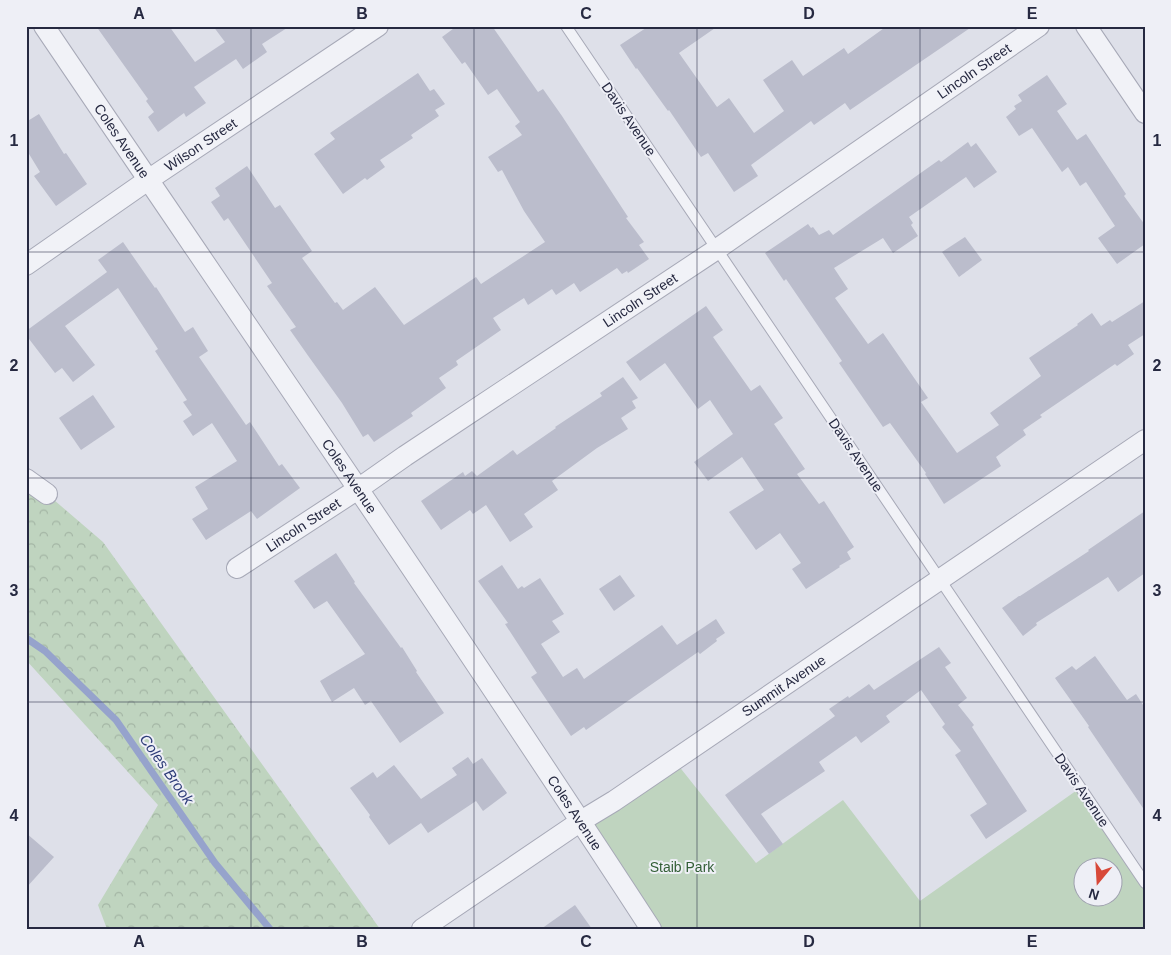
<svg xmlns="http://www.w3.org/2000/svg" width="1171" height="955" viewBox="0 0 1171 955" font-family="Helvetica,sans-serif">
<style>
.green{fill:#bfd4bf;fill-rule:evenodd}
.forest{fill:url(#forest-crowns)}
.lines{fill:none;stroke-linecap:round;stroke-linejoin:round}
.stream{stroke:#96a3cc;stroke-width:7}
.building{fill:#bbbdcc}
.lane-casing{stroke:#a7a9b7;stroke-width:12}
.street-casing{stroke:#a7a9b7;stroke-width:22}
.lane{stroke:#f1f2f7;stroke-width:10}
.street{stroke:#f1f2f7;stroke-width:20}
.grid{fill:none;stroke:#262941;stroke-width:1;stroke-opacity:0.55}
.labels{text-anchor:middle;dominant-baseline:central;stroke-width:4;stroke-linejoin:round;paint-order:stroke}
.street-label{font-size:14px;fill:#262941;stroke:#eeeff6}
.park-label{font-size:14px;fill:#325e35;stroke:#eeeff6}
.water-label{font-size:15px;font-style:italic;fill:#2d3c78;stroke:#eeeff6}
.neatline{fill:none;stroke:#262941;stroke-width:2}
.grid-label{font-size:16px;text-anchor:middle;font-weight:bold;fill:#262941}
</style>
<defs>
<pattern id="forest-crowns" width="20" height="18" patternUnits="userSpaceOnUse" patternTransform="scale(1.25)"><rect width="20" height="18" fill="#bfd4bf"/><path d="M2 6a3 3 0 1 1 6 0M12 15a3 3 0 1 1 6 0" fill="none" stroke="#a4b6a5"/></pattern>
</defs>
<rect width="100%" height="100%" fill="#dee0e9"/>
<path class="green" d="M 674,760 L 756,863 L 843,800 L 920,901 L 1080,788 L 1145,883 L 1145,929 L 651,929 L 581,821 ZM 1084,868 L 1114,868 L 1114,898 L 1084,898 Z"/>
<path class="forest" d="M 26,483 L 47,494 L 103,542 L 380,929 L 107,929 L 98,905 L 158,805 L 26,660 Z"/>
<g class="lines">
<path class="stream" d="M 26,638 L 45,651 L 116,720 L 215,863 L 270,929"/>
</g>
<g class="building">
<path d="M 96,26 L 169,26 L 195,62 L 225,42 L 213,26 L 290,26 L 262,44 L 267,52 L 243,69 L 236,59 L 194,87 L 206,103 L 186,117 L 184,113 L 158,132 L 148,117 L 154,112 L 146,101 L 148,99 Z"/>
<path d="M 457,26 L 492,26 L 538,92 L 543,89 L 562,116 L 628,217 L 626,218 L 644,242 L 639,245 L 649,259 L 628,273 L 627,271 L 622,274 L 617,268 L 580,292 L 574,283 L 556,295 L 552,289 L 528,305 L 524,298 L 493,318 L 501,330 L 456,361 L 458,365 L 439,378 L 446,388 L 411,413 L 413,416 L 374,442 L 368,434 L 363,437 L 342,403 L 309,357 L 290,330 L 296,327 L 267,286 L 272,283 L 228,218 L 224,221 L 211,202 L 220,196 L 215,188 L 247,166 L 275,208 L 280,205 L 312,251 L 302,258 L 335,303 L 337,302 L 343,310 L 375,287 L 404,325 L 476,277 L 481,284 L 545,242 L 524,211 L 502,170 L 498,172 L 488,157 L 522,135 L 515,126 L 520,122 L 497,89 L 488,95 L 465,62 L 462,64 L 442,37 Z"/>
<path d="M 649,26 L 718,26 L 679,53 L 717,107 L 729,98 L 754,133 L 784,111 L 763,80 L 792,60 L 803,76 L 844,48 L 848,54 L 887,26 L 973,26 L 850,110 L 845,103 L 814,125 L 811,121 L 751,165 L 758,176 L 734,192 L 708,153 L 701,157 L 669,110 L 668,111 L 637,68 L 636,69 L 620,45 Z"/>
<path d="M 418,73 L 430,91 L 434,89 L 445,104 L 435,110 L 439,116 L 411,135 L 413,138 L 380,160 L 385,167 L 367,180 L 365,178 L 343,194 L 314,154 L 335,139 L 330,133 Z"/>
<path d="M 1047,75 L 1067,104 L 1057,111 L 1077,140 L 1086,134 L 1126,194 L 1124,196 L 1145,225 L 1145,244 L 1117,264 L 1098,238 L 1115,226 L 1086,182 L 1080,186 L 1068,167 L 1062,172 L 1032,128 L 1019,136 L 1006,117 L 1016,109 L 1014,106 L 1022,101 L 1018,95 Z"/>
<path d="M 39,114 L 64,154 L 66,153 L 87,184 L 56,206 L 34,176 L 40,172 L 26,149 L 26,122 Z"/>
<path d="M 968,142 L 971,147 L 976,143 L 997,172 L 974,188 L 966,177 L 909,217 L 913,223 L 911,225 L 918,236 L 893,253 L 883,238 L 834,268 L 848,289 L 835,298 L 868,344 L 883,333 L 928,398 L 921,402 L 957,453 L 999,425 L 990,413 L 1041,376 L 1029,358 L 1078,325 L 1077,324 L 1092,313 L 1101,326 L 1110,320 L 1112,322 L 1145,301 L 1145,334 L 1128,345 L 1134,354 L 1117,366 L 1115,364 L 1040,415 L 1042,417 L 1023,430 L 1026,435 L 996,457 L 1001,466 L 944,504 L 925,474 L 926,473 L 890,423 L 883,427 L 839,363 L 842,361 L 786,279 L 784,281 L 765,253 L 808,224 L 811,228 L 813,227 L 819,235 L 829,230 L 833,235 L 939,160 L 941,162 Z"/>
<path d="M 965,237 L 982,260 L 959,277 L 942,252 Z"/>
<path d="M 123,242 L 155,288 L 156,287 L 185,332 L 193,327 L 208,351 L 199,357 L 246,425 L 250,422 L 279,466 L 282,464 L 300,488 L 257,519 L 251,511 L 206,540 L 192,519 L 208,509 L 195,487 L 237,461 L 212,423 L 193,436 L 183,421 L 192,415 L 183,402 L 187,400 L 155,351 L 158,349 L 118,288 L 65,326 L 95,365 L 73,382 L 62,368 L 55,373 L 26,335 L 26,331 L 107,272 L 98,260 Z"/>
<path d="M 706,306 L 723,330 L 713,337 L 751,391 L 760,385 L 783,418 L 774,424 L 805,469 L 797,474 L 819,504 L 824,501 L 854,547 L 847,552 L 851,559 L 839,566 L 840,567 L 806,589 L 792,569 L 801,563 L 780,533 L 756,550 L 729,512 L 764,490 L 742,457 L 708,481 L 694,462 L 733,434 L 710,400 L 698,409 L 665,363 L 640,381 L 626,362 Z"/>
<path d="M 623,377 L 638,398 L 632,401 L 636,408 L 621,418 L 628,429 L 597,448 L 552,481 L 558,490 L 524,514 L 533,527 L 510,542 L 486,505 L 473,514 L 470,510 L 441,530 L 421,501 L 463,472 L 465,476 L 472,471 L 477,476 L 513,450 L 517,455 L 556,428 L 555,427 L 602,396 L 600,393 Z"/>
<path d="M 93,395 L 115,427 L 81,450 L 59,418 Z"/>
<path d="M 1145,511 L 1145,573 L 1118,592 L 1108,577 L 1036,623 L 1037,625 L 1023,636 L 1002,608 L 1019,596 L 1020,596 L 1089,551 L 1088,550 Z"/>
<path d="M 336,553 L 355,582 L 354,583 L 401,648 L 402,647 L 417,671 L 416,672 L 444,713 L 400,743 L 371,701 L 365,705 L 354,688 L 332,702 L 320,681 L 365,654 L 327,601 L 314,609 L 294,581 Z"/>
<path d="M 502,565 L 518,589 L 522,586 L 524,588 L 540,578 L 564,614 L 552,621 L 560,632 L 541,644 L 563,677 L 577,668 L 584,679 L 662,625 L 677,645 L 716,619 L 725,633 L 716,639 L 717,641 L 700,654 L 698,652 L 586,730 L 584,727 L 571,736 L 531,677 L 537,673 L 505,624 L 508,623 L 478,581 Z"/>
<path d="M 620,575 L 635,596 L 614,611 L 599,589 Z"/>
<path d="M 939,647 L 951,663 L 945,667 L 967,698 L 958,705 L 974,725 L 972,727 L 1027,811 L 986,839 L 970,815 L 987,804 L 955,755 L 961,751 L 942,727 L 945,724 L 921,690 L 886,716 L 890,722 L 861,743 L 856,736 L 819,762 L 825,771 L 761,814 L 783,844 L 769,854 L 725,795 L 835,716 L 829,709 L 848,696 L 849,698 L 869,684 L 874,690 Z"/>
<path d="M 1095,656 L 1127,700 L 1136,694 L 1145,708 L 1145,811 L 1088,727 L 1089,726 L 1055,678 L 1072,666 L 1076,670 Z"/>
<path d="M 468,757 L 473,764 L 482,758 L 507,793 L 483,811 L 476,801 L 428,833 L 421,823 L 389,845 L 369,817 L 370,815 L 350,788 L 373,772 L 377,778 L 394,765 L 421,799 L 457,775 L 452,768 Z"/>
<path d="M 26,833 L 54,857 L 26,888 Z"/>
<path d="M 575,905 L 592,929 L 541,929 Z"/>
</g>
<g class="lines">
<defs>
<path id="lane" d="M 566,26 L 1145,883"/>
<g id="street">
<path id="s1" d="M 44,26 C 247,326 453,625 651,929"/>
<path d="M 1086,26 L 1145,113"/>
<path id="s2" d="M 26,265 L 148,180 L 378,26"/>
<path d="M 26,479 L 47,494"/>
<path id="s3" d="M 237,568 L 358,489 L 405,456 L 717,249 L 1039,26"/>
<path id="s4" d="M 422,929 L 581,821 L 614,801 L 1145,440"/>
</g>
</defs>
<use href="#lane" class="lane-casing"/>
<use href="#street" class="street-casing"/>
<use href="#lane" class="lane"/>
<use href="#street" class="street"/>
</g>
<path class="grid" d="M 251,26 L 251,929M 474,26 L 474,929M 697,26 L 697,929M 920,26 L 920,929M 26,252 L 1145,252M 26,478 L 1145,478M 26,702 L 1145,702"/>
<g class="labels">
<g class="street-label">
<text stroke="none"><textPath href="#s3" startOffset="889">Lincoln Street</textPath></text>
<text transform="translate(629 119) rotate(56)">Davis Avenue</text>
<text stroke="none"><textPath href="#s1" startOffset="139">Coles Avenue</textPath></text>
<text stroke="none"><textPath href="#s2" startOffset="212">Wilson Street</textPath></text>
<text stroke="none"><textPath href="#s3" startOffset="484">Lincoln Street</textPath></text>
<text transform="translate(856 455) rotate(56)">Davis Avenue</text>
<text stroke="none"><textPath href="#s1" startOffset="544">Coles Avenue</textPath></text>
<text stroke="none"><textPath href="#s3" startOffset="79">Lincoln Street</textPath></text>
<text stroke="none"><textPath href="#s4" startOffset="436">Summit Avenue</textPath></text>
<text transform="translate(1082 790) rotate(56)">Davis Avenue</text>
<text stroke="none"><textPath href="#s1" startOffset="949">Coles Avenue</textPath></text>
</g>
<g class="park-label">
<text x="682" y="867">Staib Park</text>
</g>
<g class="water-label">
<text transform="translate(167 769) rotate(55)">Coles Brook</text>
</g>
</g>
<rect width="1171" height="955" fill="none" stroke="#eeeff6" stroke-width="55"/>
<g transform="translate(1098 882) rotate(198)"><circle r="24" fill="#eeeff6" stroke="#9ea0ae"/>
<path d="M0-4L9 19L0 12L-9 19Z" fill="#d84939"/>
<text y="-8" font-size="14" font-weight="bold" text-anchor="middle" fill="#262941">N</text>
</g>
<rect x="28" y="28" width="1116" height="900" class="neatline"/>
<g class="grid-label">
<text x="139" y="19">A</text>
<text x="362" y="19">B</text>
<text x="586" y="19">C</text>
<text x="809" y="19">D</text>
<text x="1032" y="19">E</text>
<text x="14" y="146">1</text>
<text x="1157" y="146">1</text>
<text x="14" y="371">2</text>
<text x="1157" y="371">2</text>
<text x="14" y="596">3</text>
<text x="1157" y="596">3</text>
<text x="14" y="821">4</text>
<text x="1157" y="821">4</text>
<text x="139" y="947">A</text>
<text x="362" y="947">B</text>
<text x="586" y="947">C</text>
<text x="809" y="947">D</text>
<text x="1032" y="947">E</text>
</g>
</svg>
